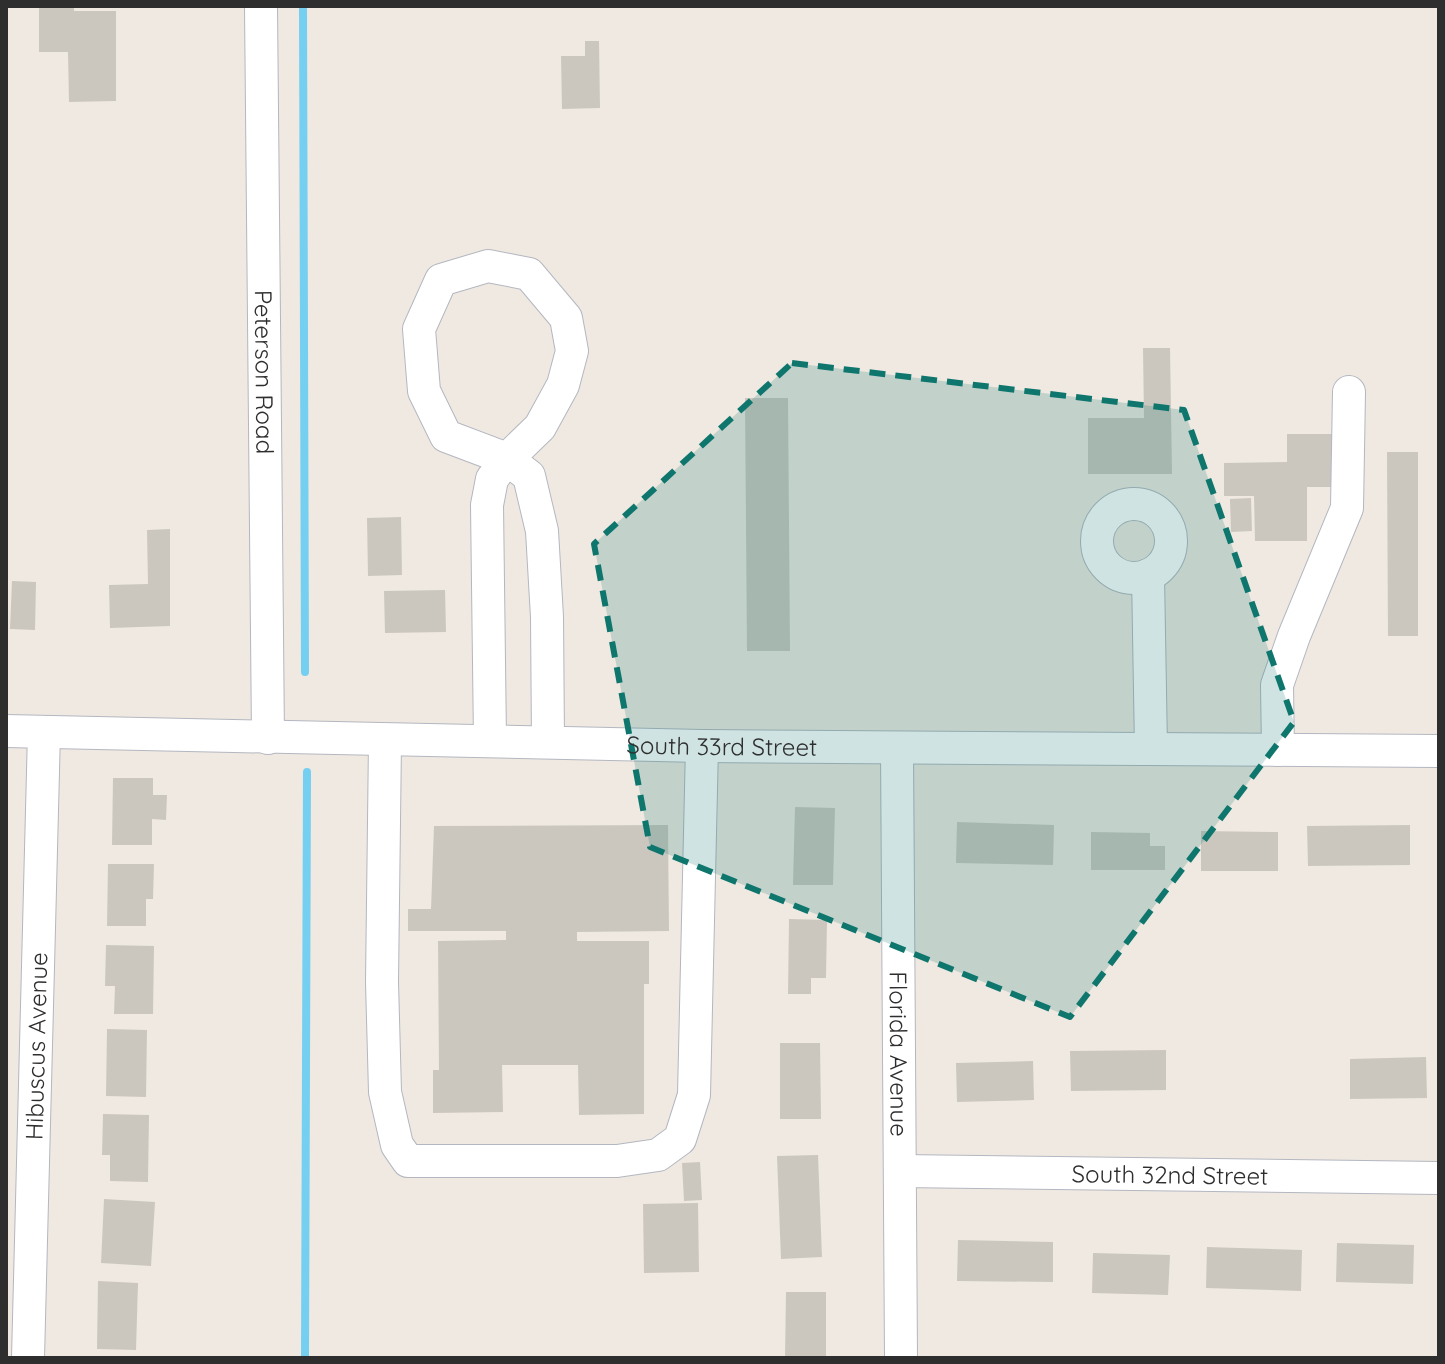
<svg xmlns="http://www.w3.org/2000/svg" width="1445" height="1364" viewBox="0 0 1445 1364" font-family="Quicksand,sans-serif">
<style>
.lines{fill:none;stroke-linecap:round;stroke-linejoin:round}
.stream{stroke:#75cff0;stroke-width:8}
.building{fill:#cbc7bf}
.minor-casing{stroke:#b4b7c1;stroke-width:34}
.minor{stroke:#fff;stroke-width:32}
.marked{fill:#0f766e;fill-opacity:0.2;stroke:#0f766e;stroke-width:6;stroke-dasharray:16 10;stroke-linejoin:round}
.labels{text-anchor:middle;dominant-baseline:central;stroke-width:8;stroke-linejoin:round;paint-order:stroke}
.street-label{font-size:24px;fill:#2e2e2e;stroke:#fff}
</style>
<rect width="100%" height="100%" fill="#efe9e1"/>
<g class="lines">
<g class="stream">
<path d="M 303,6 L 305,672"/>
<path d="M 305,1358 L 307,772"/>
</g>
</g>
<g class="building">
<path d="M 39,6 L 74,6 L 74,11 L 116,11 L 116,101 L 69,102 L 68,52 L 39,52 Z"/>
<path d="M 585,41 L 599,41 L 600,108 L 562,109 L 561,56 L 585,56 Z"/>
<path d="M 1143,348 L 1170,348 L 1172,474 L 1088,474 L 1088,418 L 1144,418 Z"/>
<path d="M 745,398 L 788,398 L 790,651 L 747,651 Z"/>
<path d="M 1287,434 L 1335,434 L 1335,487 L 1307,487 L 1307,541 L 1255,541 L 1254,496 L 1224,496 L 1224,463 L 1287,462 Z"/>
<path d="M 1387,452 L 1418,452 L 1418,636 L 1388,636 Z"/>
<path d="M 1251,498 L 1252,531 L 1231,532 L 1230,499 Z"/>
<path d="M 401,517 L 402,575 L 368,576 L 367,518 Z"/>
<path d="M 170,529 L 170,626 L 110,628 L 109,585 L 148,584 L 147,530 Z"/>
<path d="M 12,581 L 36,582 L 35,630 L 10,629 Z"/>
<path d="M 445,590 L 446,632 L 385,633 L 384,591 Z"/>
<path d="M 113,778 L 153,778 L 153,795 L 167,795 L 166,820 L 152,819 L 152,845 L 112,845 Z"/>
<path d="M 795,807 L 835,808 L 833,885 L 793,885 Z"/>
<path d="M 957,822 L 1054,825 L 1053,865 L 956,863 Z"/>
<path d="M 668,825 L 669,931 L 577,932 L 577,941 L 649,941 L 649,984 L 644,984 L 644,1114 L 579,1115 L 578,1065 L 502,1065 L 503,1112 L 433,1113 L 433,1070 L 439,1070 L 438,941 L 506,940 L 506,931 L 408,931 L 408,909 L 431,909 L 434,826 Z"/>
<path d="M 1410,825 L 1410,865 L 1308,866 L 1307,826 Z"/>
<path d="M 1201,831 L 1278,832 L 1278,871 L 1201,871 Z"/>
<path d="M 1091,832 L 1150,833 L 1150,846 L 1165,846 L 1165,870 L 1091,870 Z"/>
<path d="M 108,864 L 154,864 L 153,899 L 146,899 L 146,926 L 107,926 Z"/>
<path d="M 789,919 L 827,920 L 826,978 L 811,978 L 811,994 L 788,994 Z"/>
<path d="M 106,945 L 154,946 L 153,1014 L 114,1014 L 115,986 L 105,986 Z"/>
<path d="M 107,1029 L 147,1030 L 146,1097 L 106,1096 Z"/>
<path d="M 780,1043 L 820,1043 L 821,1119 L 780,1119 Z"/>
<path d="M 1166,1050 L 1166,1090 L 1071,1091 L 1070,1051 Z"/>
<path d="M 1426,1057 L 1427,1098 L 1350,1099 L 1350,1059 Z"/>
<path d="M 1033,1061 L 1034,1100 L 957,1102 L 956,1063 Z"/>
<path d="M 103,1114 L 149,1115 L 148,1182 L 110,1181 L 110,1155 L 102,1155 Z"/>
<path d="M 818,1155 L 822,1257 L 781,1259 L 777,1156 Z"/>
<path d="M 700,1162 L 702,1200 L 684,1201 L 682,1163 Z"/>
<path d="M 104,1199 L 155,1202 L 151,1266 L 101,1263 Z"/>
<path d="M 698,1203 L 699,1272 L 644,1273 L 643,1204 Z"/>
<path d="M 958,1240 L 1053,1242 L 1053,1282 L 957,1281 Z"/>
<path d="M 1337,1243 L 1414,1245 L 1413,1284 L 1336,1282 Z"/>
<path d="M 1207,1247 L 1302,1250 L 1301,1291 L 1206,1288 Z"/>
<path d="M 1093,1253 L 1170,1255 L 1168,1295 L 1092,1293 Z"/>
<path d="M 98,1281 L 138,1283 L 136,1350 L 97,1349 Z"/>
<path d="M 786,1292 L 826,1292 L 826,1358 L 785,1358 Z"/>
</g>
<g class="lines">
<defs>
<g id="minor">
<path id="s1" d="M 261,6 L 268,738"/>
<path d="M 488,266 L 529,274 L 566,318 L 572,351 L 563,385 L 540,427 L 507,459 L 446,436 L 424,391 L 419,329 L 441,280 Z"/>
<circle cx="1134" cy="541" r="37"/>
<path d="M 1148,575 L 1151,749"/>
<path id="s2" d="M 6,731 L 702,746 L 1439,751"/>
<path d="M 490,740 L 487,505 L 492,479 L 507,459 L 529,476 L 542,531 L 547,617 L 548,742"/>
<path d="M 385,741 L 382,982 L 385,1092 L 397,1145 L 408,1161 L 617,1161 L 658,1155 L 680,1139 L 694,1095 L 702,746"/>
<path id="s3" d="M 897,748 L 901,1358"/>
<path d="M 1278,750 L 1277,685 L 1294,636 L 1347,508 L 1349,392"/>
<path id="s4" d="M 900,1171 L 1439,1178"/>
<path id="s5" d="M 28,1358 L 44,732"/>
</g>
</defs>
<use href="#minor" class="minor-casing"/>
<use href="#minor" class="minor"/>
</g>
<path class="marked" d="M 792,363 L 1184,410 L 1294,722 L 1070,1017 L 650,847 L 594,544 Z"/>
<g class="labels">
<g class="street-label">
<text stroke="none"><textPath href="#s1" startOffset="366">Peterson Road</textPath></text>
<text stroke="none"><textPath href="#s2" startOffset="716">South 33rd Street</textPath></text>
<text stroke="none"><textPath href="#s5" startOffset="312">Hibuscus Avenue</textPath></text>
<text stroke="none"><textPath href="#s3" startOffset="306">Florida Avenue</textPath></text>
<text stroke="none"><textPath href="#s4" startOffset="270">South 32nd Street</textPath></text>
</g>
</g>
<rect width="1445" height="1364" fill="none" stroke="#2e2e2e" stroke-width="16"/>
</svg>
